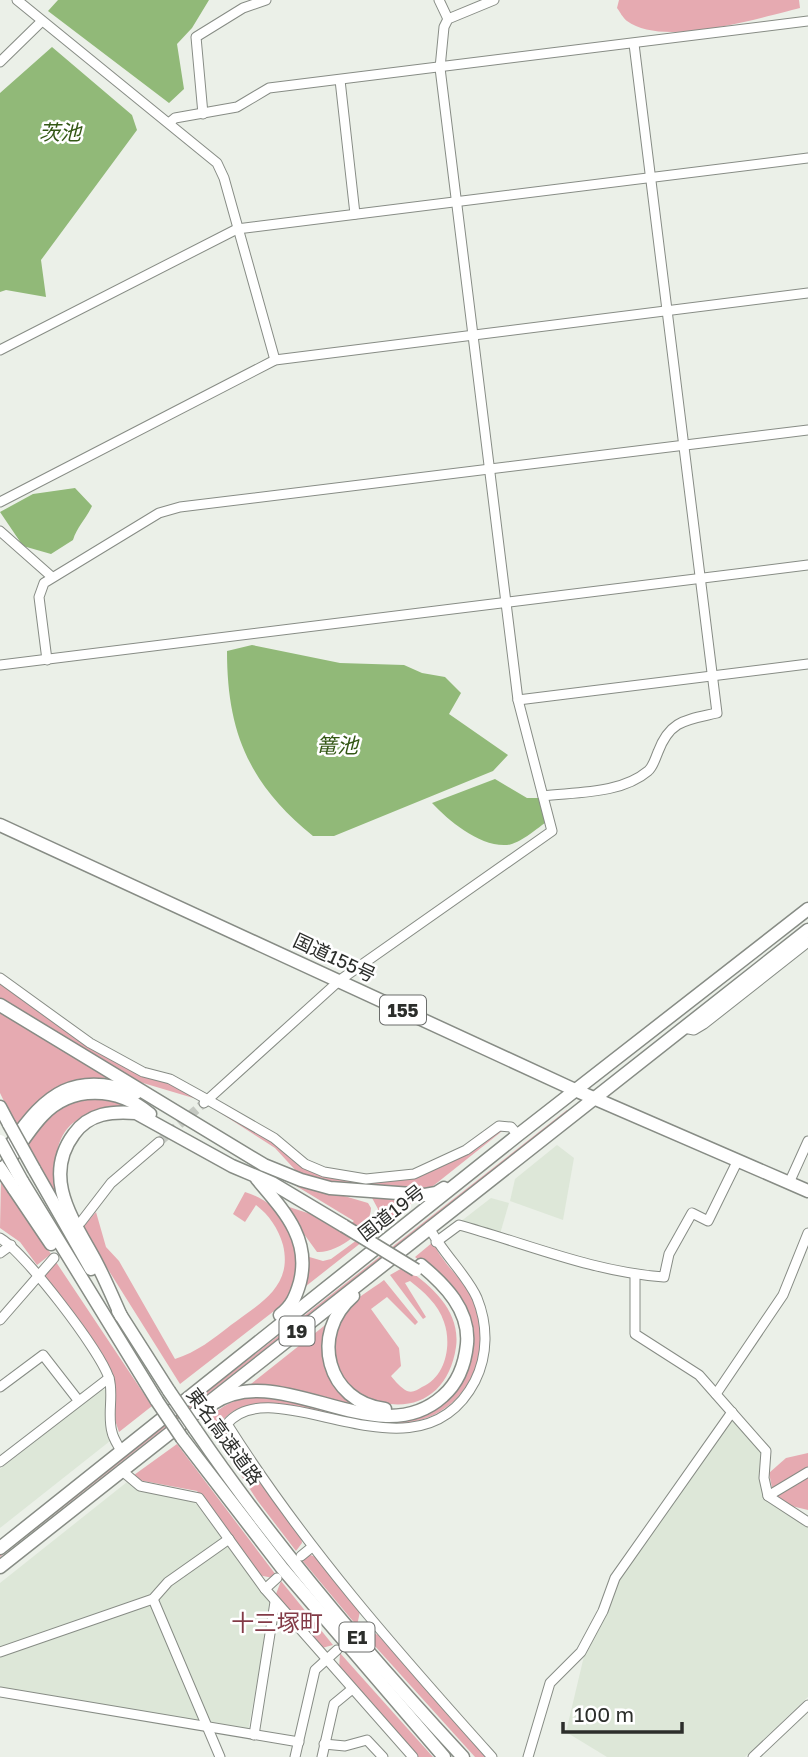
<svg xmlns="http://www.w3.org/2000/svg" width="808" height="1757" viewBox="0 0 808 1757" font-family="'Golos Text','Noto Sans JP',sans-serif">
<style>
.built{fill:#dde7d8}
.green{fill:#e6aab1}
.water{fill:#91b978}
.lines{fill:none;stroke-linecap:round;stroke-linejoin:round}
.minor-tunnel{stroke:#c5c9c2;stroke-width:9;stroke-dasharray:9 4.5;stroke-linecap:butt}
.minor-casing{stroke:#878c85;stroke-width:11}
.highway-casing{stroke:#878c85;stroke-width:15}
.minor{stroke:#fff;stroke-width:9}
.highway{stroke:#fff;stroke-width:12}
.highway-bridge-casing{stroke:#878c85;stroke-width:15;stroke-linecap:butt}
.highway-bridge{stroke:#fff;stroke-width:12}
.labels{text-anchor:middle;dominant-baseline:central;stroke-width:5;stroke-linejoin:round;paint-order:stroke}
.shield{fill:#fff;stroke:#6b6d6b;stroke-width:2}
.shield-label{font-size:18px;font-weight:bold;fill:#2c2e2b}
.street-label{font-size:19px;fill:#2c2e2b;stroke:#fff}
.water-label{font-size:21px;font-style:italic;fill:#345816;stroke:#fff}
.quarter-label{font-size:23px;fill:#833b47;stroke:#fff}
</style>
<rect width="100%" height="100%" fill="#ebf0e8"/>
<g class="built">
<path d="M 557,1145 L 574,1158 L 563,1220 L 510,1201 L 515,1179 Z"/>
<path d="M 491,1198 L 509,1203 L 500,1234 L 460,1222 Z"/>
<path d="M 102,1389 L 107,1391 L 107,1436 L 110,1441 L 0,1528 L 0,1469 Z"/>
<path d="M 732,1417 L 763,1451 L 766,1495 L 808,1524 L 808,1697 L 745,1757 L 607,1757 L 566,1732 L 584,1656 L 619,1579 Z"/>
<path d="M 127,1482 L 138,1491 L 194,1501 L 271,1604 L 248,1731 L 0,1690 L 0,1583 Z"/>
</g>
<g class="green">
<path d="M 619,0 L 799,0 L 800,8 C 759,18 663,48 627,21 C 623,18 620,12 617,8 Z"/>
<path d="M 0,982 L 88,1044 L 170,1082 L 200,1100 L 133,1080 L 0,999 Z"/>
<path d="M 0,1009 L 122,1083 L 113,1081 L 17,1128 L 0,1093 Z"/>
<path d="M 88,1096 L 118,1101 L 137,1110 C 121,1112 103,1111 87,1116 C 51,1126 52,1174 60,1202 L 27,1146 C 44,1122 59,1103 88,1096 Z"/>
<path d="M 208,1105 L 215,1106 L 324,1174 L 415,1176 L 494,1131 L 506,1128 L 428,1190 L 329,1184 L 298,1173 L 275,1148 Z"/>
<path d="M 567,1110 L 568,1111 L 0,1557 L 0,1554 Z"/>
<path d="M 283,1178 L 368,1203 L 371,1208 C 371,1229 336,1254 317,1252 L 283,1205 L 329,1220 L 343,1230 L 354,1221 Z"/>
<path d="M 1,1180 L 51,1254 L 37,1265 L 20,1242 L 0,1228 Z"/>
<path d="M 245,1192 C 294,1207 307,1257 287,1301 L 180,1384 L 82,1228 L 96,1212 L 106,1247 L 119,1261 L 175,1359 C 197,1352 213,1339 231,1325 C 260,1303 293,1287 283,1245 C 278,1228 269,1215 256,1205 L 245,1222 L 233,1214 Z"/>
<path d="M 371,1196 L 418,1198 L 301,1290 L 306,1256 L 323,1261 L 331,1259 L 372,1229 L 378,1209 Z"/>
<path d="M 433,1242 C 443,1266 468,1282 476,1308 C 484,1332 482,1359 470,1380 C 424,1459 330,1408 259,1405 C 243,1405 233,1409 222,1421 L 261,1484 L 301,1535 L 302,1543 L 296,1551 L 257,1500 L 206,1421 C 254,1371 307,1413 363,1418 C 383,1420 421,1406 442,1401 L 470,1334 L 438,1275 L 415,1257 Z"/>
<path d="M 56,1262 L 152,1406 L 119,1432 L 114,1417 L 114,1376 L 44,1276 Z"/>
<path d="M 404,1267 C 431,1285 461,1311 456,1347 C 449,1396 411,1416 367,1398 C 357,1393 343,1386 339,1375 C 336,1369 336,1360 335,1354 C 333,1341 336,1320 346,1309 C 356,1298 372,1289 384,1280 L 418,1322 L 415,1325 L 387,1297 L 371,1309 L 399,1348 L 401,1366 L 391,1376 C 395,1381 401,1388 407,1391 C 413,1393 417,1390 422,1387 C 446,1377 452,1344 444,1322 C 438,1304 424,1292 410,1281 L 405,1283 L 426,1317 L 423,1319 L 390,1275 Z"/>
<path d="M 329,1322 C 313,1362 331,1386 364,1408 L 242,1391 Z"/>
<path d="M 177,1444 L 276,1575 L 273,1578 L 258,1575 L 197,1491 L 138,1480 L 134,1475 Z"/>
<path d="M 808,1453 L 808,1510 L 775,1502 L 769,1473 L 786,1458 Z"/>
<path d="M 308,1554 L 318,1558 L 360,1611 L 357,1626 L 302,1560 Z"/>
<path d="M 281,1581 L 333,1645 L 322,1648 L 276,1594 Z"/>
<path d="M 371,1632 L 378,1635 L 486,1757 L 475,1757 L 364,1634 Z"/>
<path d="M 340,1653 L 433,1757 L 417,1757 L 339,1670 Z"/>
</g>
<g class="water">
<path d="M 58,0 L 209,0 L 192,28 L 177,44 L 184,89 L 169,103 L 48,11 Z"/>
<path d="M 52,47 L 132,115 L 137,130 L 41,260 L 46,297 L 6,290 L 0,292 L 0,93 Z"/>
<path d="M 75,488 L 92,506 C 86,519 77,527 73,540 L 51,554 L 23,546 L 0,512 L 33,494 Z"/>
<path d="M 252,645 L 340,663 L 404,665 L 422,673 L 445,677 L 461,693 L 449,714 L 508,755 L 493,771 L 334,836 L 313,836 C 249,784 227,732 227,651 Z"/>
<path d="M 495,779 L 527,798 L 541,798 L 545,823 C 535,830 519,844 507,845 C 480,847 449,821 432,803 Z"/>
</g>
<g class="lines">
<path class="minor-tunnel" d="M 159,1142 L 204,1103"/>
<defs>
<g id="minor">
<path d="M 17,0 L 217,163 L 224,178 L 275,360"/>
<path d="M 439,0 L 448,19"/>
<path d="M 0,62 L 42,21"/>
<path d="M 340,80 L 355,214"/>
<path d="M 203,114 L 196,37 L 243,8 L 266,0"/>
<path d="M 169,123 L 175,118 L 237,107 L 269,88 L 808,21"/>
<path d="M 0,350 L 237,229 L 808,158"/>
<path d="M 0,502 L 275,360 L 808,293"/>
<path d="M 0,531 L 52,577"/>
<path d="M 47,660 L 39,597 L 44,583 L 159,513 L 180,507 L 808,430"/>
<path d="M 0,665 L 808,565"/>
<path d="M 518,700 L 808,664"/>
<path d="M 543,796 C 576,792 621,794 648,771 C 653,767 655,759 658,752 C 670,720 686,720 717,713 L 634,44"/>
<path d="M 0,978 L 90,1043 L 143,1072 L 170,1079 L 208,1100 L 274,1138 L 305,1164 L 324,1172 L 366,1179 L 414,1174 L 466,1150 L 499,1126 L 511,1127 L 518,1135"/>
<path d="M 684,1028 L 694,1030 L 704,1024 L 808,942"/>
<path d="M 204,1103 L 340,980 L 552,831 L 518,700 L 440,68 L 444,27 L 448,19 L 494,0"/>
<path d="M 789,1183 L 808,1141"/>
<path d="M 81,1222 L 111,1183 L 159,1142"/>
<path d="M 429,1227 C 442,1253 467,1275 477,1298 C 488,1325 488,1355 475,1381 C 418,1491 274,1366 227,1424 C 304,1546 396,1650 492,1757"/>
<path d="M 0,1238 C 25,1253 99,1349 109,1378 C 114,1394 107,1415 112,1432 C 113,1438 118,1445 121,1451"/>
<path d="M 436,1242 L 459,1225 C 528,1244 593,1272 664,1277 L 669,1254 L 692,1213 L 708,1221 L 737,1162"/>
<path d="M 0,1253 L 11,1245"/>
<path d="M 635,1275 L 635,1334 L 699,1375 L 766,1451 L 764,1478 L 768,1496 L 808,1522"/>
<path d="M 0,1320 L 54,1258"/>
<path d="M 0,1387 L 43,1355 L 78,1400"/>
<path d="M 716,1394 L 783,1295 L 808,1233"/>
<path d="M 0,1462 L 109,1378"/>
<path d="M 121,1470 L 140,1486 L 199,1498 L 265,1589 L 413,1757"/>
<path d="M 768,1496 L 808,1472"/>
<path d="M 301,1556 L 312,1547"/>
<path d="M 265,1589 L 277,1578"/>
<path d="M 153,1599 L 220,1757"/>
<path d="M 0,1652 L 153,1599 L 168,1582 L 229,1539"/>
<path d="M 0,1692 L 299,1742"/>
<path d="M 254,1735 L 275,1602"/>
<path d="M 324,1744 L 345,1746 L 367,1740 L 383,1757"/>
<path d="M 295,1757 L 315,1670 L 337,1650"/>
<path d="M 322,1757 L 334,1704 L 351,1690"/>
<path d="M 528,1757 L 550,1683 L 581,1652 L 603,1611 L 615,1578 L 732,1412"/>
<path d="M 753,1757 L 808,1705"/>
</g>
<g id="highway">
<path d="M 0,825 L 575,1090 L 808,1191"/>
<path d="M 0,1005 L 264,1165 L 301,1180 L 330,1188 L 425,1195 L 436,1193 L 444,1188"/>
<path d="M 0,1107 L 9,1124"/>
<path d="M 12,1143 C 46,1093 75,1071 136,1093"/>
<path d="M 34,1169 L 91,1269"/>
<path d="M 0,1174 C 13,1156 26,1133 42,1116 C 72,1084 118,1087 150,1114"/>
<path d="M 257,1179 C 283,1210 311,1238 300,1282 C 296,1296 292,1306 280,1315"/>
<path d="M 22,1181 L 157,1401"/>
<path d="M 14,1189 L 51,1244"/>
<path d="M 353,1296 C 309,1334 327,1402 385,1409"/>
<path d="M 118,1311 L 169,1391"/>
<path d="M 121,1316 C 113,1298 105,1279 96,1262 C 74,1221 41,1178 74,1134 C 89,1113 112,1111 136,1113 L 232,1166 L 272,1183 L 344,1226"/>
<path d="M 212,1404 C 280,1357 377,1456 443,1396 C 458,1383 465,1364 467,1344 C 470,1310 445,1285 421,1265"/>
<path d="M 195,1429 C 274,1545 367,1654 463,1757"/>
<path d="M 182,1438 L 282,1568 L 444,1757"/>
<path d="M 0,1548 L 518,1135 L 808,909"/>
<path d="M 0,1567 L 808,930"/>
</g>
</defs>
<use href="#minor" class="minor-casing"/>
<use href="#highway" class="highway-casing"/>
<use href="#minor" class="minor"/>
<use href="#highway" class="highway"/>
<defs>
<g id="highway-bridge">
<path d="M 9,1124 L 34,1169"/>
<path d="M 0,1141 L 22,1181"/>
<path d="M 0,1168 L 14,1189"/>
<path d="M 344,1226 L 416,1270"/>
<path d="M 169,1391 L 195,1429"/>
<path d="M 157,1401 L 182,1438"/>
</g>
</defs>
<use href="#highway-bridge" class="highway-bridge-casing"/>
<use href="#highway-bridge" class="highway-bridge"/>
</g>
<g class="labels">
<g class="shield">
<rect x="380" y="995.5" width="46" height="29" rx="5"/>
<rect x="279.5" y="1316.5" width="35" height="29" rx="5"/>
<rect x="339.5" y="1622.5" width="35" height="29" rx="5"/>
</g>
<g class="shield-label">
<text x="403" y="1010">155</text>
<text x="297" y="1331">19</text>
<text x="357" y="1637">E1</text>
</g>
<g class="street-label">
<text transform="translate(335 957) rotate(25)">国道155号</text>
<text transform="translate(391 1212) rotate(-38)">国道19号</text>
<text transform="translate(225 1436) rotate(54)">東名高速道路</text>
</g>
<g class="water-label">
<text x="60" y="132">茨池</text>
<text x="337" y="745">篭池</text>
</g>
<g class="quarter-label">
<text x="277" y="1622">十三塚町</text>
</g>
</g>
<path d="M563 1722v10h119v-10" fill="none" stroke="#2c2e2b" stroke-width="3.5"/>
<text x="574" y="1722" font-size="21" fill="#2c2e2b" stroke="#ffffff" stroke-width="5" paint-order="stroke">100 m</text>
</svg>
